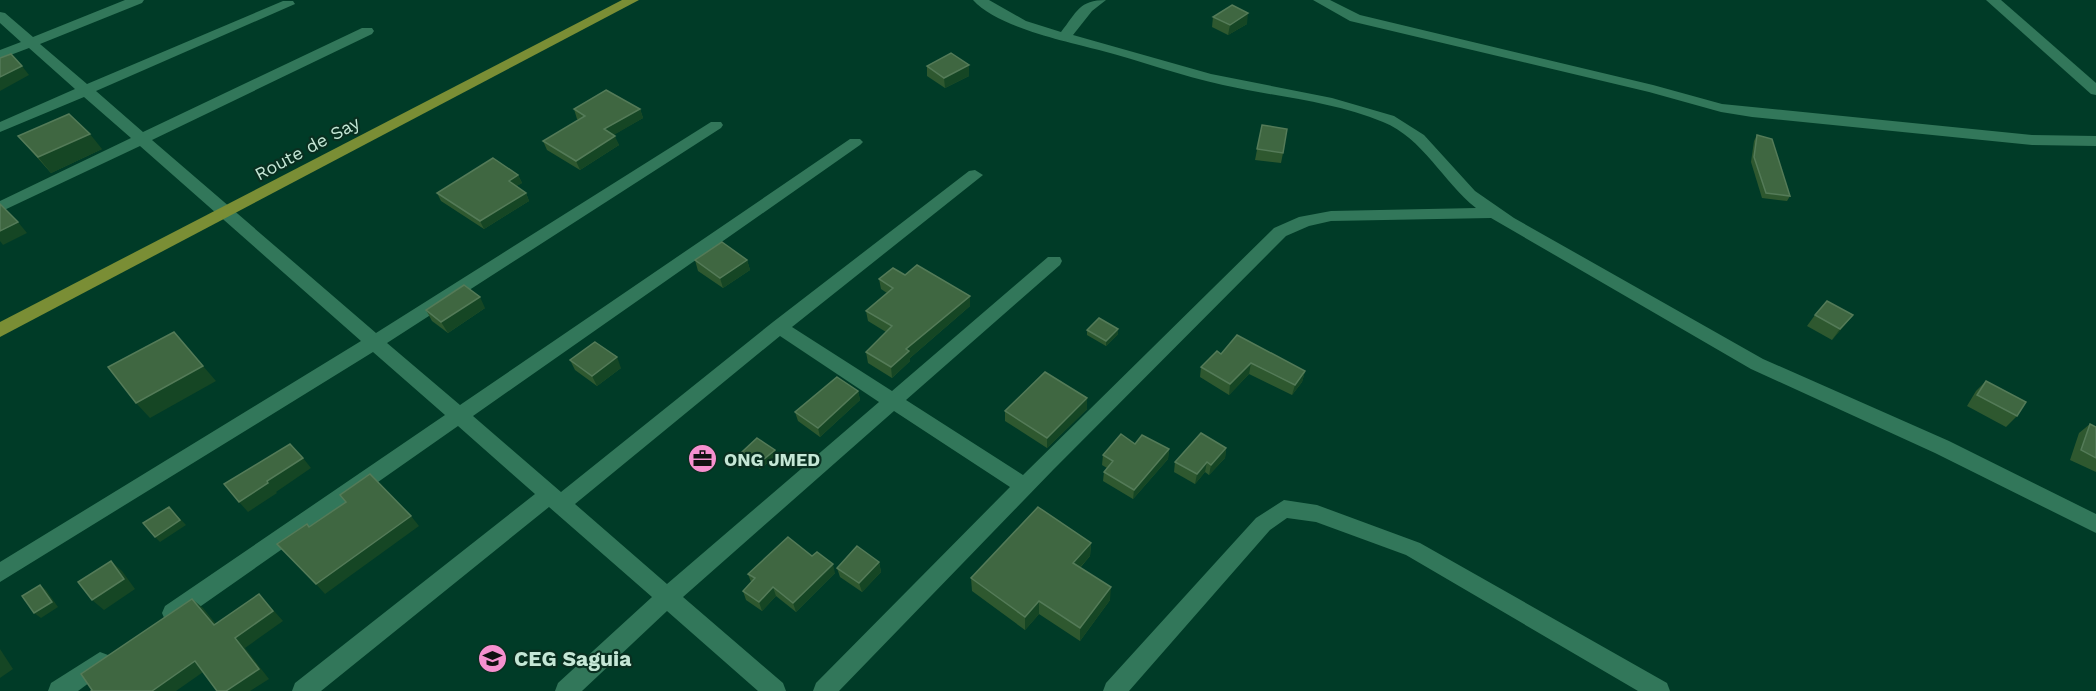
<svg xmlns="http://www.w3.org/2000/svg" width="2096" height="691" viewBox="0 0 2096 691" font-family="'Work Sans',sans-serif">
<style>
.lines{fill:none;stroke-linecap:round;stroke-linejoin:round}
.minor{fill:#32775a;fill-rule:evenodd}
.major{fill:#7a8e35;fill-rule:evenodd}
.wall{fill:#2e582f}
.shaded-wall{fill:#154624}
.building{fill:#3f6741;stroke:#547b58;stroke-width:1.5}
.labels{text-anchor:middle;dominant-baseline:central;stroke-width:4.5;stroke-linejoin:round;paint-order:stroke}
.street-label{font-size:18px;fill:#c5e7d6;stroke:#092f20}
.poi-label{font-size:18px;font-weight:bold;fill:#c5e7d6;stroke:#092f20;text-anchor:start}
.near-poi-label{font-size:21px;font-weight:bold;fill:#c5e7d6;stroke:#092f20;text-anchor:start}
</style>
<rect width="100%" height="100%" fill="#003b27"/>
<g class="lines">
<g class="minor">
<path d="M 125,0 L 144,0 L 142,3 L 40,44 L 87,84 L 283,1 L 293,1 L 295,4 L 96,91 L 143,132 L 362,28 L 372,28 L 374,31 L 372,34 L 152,140 L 376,333 L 711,122 L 721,122 L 723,125 L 721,128 L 387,343 L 460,405 L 850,139 L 860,139 L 863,142 L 860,145 L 473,416 L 561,492 L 773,322 L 969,171 L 975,170 L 983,175 L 792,327 L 892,391 L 1048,257 L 1060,257 L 1062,261 L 1060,265 L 906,400 L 1023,475 L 1274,228 L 1299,217 L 1331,211 L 1476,208 C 1443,182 1423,138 1383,122 C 1332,101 1276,97 1223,85 C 1181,76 1141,61 1099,50 C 1065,41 997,27 973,0 L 989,0 L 1026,21 L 1061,32 C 1077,12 1079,0 1106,0 L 1092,11 L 1073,35 L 1211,74 L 1332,98 L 1394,116 L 1424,135 L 1475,191 L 1514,218 L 1763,359 L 1949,441 L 2096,514 L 2096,533 L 1935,453 L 1751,369 L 1491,218 L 1331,221 L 1309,226 L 1286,236 L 1053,470 L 839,691 L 813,691 L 816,683 L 1010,487 L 894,411 L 683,597 L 783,683 L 786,691 L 758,691 L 667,611 L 582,691 L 555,691 L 558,683 L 652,597 L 549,507 L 321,691 L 292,691 L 295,683 L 535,494 L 458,426 L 181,620 L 173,623 L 165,620 L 162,613 L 165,606 L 445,415 L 373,352 L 0,582 L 0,562 L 361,341 L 140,146 L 0,212 L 0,201 L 131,138 L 84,97 L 0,132 L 0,122 L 75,89 L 29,48 L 0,59 L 0,50 L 21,42 L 0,23 L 0,12 L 5,13 L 33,37 ZM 780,336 L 879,402 L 667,584 L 575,504 Z"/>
<path d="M 1313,0 L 1330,0 L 1360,15 L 1653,85 L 1722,104 L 2032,135 L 2096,136 L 2096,146 L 2032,145 L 1752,117 L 1721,112 L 1649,92 L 1350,21 Z"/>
<path d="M 1986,0 L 2001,0 L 2096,83 L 2096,95 L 2091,94 Z"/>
<path d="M 1284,500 L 1317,505 L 1420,543 L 1667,683 L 1670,691 L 1638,691 L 1406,555 L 1316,522 L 1287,518 L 1270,530 L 1129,691 L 1103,691 L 1106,683 L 1256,518 Z"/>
<path d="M 100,652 L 108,655 L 111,662 L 108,669 L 78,691 L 48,691 L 51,683 Z"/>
</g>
<path class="major" d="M 622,0 L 639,0 L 0,337 L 0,322 Z"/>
</g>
<g class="wall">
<path d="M 1213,17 L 1247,24 L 1228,35 L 1212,27 Z"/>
<path d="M 927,66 L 969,76 L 945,88 L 927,76 Z"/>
<path d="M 574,109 L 640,109 L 643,118 L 613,135 L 619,145 L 580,170 L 547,150 L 543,141 L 579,120 L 577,119 Z"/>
<path d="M 1262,125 L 1283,153 L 1281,163 L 1255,160 Z"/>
<path d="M 1757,135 L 1790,196 L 1787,201 L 1762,198 L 1751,162 L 1754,141 Z"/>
<path d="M 18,136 L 102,149 L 51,173 Z"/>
<path d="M 518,175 L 522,183 L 516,186 L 526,193 L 529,201 L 484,229 L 441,201 L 437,193 Z"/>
<path d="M 695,260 L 747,260 L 750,270 L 723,288 L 698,271 Z"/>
<path d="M 905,275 L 970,296 L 970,306 L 910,358 L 910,361 L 892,378 L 868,363 L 866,352 L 886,332 L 868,321 L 866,311 L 887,293 L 881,289 L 879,279 Z"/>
<path d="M 485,308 L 448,333 L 432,321 L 426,310 Z"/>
<path d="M 1815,315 L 1853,315 L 1832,340 L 1807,326 Z"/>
<path d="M 1087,330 L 1118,334 L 1106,346 L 1087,335 Z"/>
<path d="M 1221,354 L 1305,371 L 1302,382 L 1292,395 L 1249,374 L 1229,395 L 1200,377 L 1201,367 Z"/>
<path d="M 570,360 L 621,368 L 597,386 L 575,370 Z"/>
<path d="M 1986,381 L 2017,416 L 2006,427 L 1967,406 L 1976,391 Z"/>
<path d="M 858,391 L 860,400 L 820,437 L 798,421 L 795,412 Z"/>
<path d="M 1087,409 L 1047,448 L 1005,421 L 1005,411 Z"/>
<path d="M 2090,424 L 2096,427 L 2096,472 L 2070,460 L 2079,433 Z"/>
<path d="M 1135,444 L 1169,449 L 1168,459 L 1133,499 L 1103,481 L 1104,472 L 1107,468 L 1102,465 L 1103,455 Z"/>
<path d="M 1226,448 L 1225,458 L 1209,475 L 1205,472 L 1195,484 L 1174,472 L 1175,462 Z"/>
<path d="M 742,452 L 776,456 L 760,469 L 743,457 Z"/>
<path d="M 1091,543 L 1090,556 L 1080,568 L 1110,600 L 1080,641 L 1039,614 L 1025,630 L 972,591 L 971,578 Z"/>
<path d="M 879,562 L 881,572 L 862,592 L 840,577 L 837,568 Z"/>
<path d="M 835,573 L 796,612 L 776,596 L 762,611 L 746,600 L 743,591 L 751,582 L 748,574 Z"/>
</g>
<g class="shaded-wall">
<path d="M 1248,13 L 1247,24 L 1228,35 L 1230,25 Z"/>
<path d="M 969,65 L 969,76 L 945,88 L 944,78 Z"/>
<path d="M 22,66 L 29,75 L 0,91 L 0,77 Z"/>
<path d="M 640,109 L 643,118 L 607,139 L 604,129 Z"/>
<path d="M 90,134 L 102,149 L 51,173 L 38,157 Z"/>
<path d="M 615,136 L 619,145 L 580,170 L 576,161 Z"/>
<path d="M 518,175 L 522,183 L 512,189 L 509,181 Z"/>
<path d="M 526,193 L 529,201 L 484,229 L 480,221 Z"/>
<path d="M 18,222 L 27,233 L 3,245 L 0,241 L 0,231 Z"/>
<path d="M 747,260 L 750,270 L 723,288 L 720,278 Z"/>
<path d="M 970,296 L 970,306 L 910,358 L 910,361 L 892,378 L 891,367 L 906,349 Z"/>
<path d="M 480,297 L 485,308 L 448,333 L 441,322 Z"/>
<path d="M 1853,315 L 1845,325 L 1832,340 L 1840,329 Z"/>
<path d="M 1118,329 L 1118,334 L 1106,346 L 1106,341 Z"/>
<path d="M 617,357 L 621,368 L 597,386 L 592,376 Z"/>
<path d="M 1251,363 L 1249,374 L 1229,395 L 1230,384 Z"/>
<path d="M 203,366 L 216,381 L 150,418 L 136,403 Z"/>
<path d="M 1305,371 L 1302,382 L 1292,395 L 1295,385 Z"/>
<path d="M 858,391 L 860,400 L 820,437 L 818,428 Z"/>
<path d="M 1087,398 L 1087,409 L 1047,448 L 1047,438 Z"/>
<path d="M 1226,448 L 1225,458 L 1209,475 L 1211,465 Z"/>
<path d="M 1169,449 L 1168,459 L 1133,499 L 1134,490 Z"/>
<path d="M 775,450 L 776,456 L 760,469 L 758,464 Z"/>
<path d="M 303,458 L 311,468 L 276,492 L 277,493 L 248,512 L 239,502 L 267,481 Z"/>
<path d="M 1207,462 L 1205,472 L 1195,484 L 1197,474 Z"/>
<path d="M 169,507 L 186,525 L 160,542 L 155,537 Z"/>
<path d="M 411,516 L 419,526 L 325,594 L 316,584 Z"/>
<path d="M 1091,543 L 1090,556 L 1072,576 L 1073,563 Z"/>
<path d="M 111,561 L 122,571 L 135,589 L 104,610 L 92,600 Z"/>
<path d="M 879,562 L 881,572 L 862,592 L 859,583 Z"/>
<path d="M 833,564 L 835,573 L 796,612 L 793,603 Z"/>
<path d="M 40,585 L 46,590 L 58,607 L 41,618 L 34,613 Z"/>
<path d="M 773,587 L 776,596 L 762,611 L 759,602 Z"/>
<path d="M 1111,587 L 1110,600 L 1080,641 L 1080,628 Z"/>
<path d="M 259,594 L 283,621 L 245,648 L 269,679 L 250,691 L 226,691 L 235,638 Z"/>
<path d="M 192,599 L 203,608 L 225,635 L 214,625 Z"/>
<path d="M 1039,601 L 1039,614 L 1025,630 L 1025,617 Z"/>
<path d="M 0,649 L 13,669 L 0,678 Z"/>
<path d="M 195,661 L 206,670 L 176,691 L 152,691 Z"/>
</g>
<g class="building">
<path d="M 1232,5 L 1248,13 L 1230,25 L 1213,17 Z"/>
<path d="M 951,53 L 969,65 L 944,78 L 927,66 Z"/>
<path d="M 11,54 L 22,66 L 0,77 L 0,58 Z"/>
<path d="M 606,90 L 640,109 L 604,129 L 615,136 L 576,161 L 543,141 L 585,116 L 574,109 Z"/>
<path d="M 69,114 L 90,134 L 38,157 L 18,136 Z"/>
<path d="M 1262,125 L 1287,129 L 1283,153 L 1257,149 Z"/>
<path d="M 1757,135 L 1772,139 L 1790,196 L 1766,193 L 1754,157 Z"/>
<path d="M 493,158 L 518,175 L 509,181 L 526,193 L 480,221 L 437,193 Z"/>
<path d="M 0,204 L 18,222 L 0,231 Z"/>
<path d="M 722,242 L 747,260 L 720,278 L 695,260 Z"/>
<path d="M 917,265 L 970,296 L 906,349 L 909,351 L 891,367 L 866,352 L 892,326 L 866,311 L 893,288 L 879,279 L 893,268 L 905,275 Z"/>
<path d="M 464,285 L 480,297 L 441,322 L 426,310 Z"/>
<path d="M 1827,301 L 1853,315 L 1840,329 L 1815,315 Z"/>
<path d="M 1099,318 L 1118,329 L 1106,341 L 1087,330 Z"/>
<path d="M 174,332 L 203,366 L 136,403 L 108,367 Z"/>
<path d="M 1237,335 L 1305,371 L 1295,385 L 1251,363 L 1230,384 L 1201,367 L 1217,351 L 1221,354 Z"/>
<path d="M 595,342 L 617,357 L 592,376 L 570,360 Z"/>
<path d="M 1045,372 L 1087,398 L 1047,438 L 1005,411 Z"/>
<path d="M 837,377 L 858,391 L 818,428 L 795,412 Z"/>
<path d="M 1986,381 L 2026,402 L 2017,416 L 1977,395 Z"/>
<path d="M 2090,424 L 2096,427 L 2096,458 L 2081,450 Z"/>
<path d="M 1201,433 L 1226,448 L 1211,465 L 1207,462 L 1197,474 L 1175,462 Z"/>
<path d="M 1121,434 L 1135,444 L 1142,435 L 1169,449 L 1134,490 L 1104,472 L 1113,461 L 1103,455 Z"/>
<path d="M 757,438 L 775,450 L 758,464 L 742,452 Z"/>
<path d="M 290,444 L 303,458 L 267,481 L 268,483 L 239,502 L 224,484 Z"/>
<path d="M 370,474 L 411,516 L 316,584 L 277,544 L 307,524 L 309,527 L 346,502 L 340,495 Z"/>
<path d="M 169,507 L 180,520 L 155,537 L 143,523 Z"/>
<path d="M 1038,507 L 1091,543 L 1073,563 L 1111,587 L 1080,628 L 1039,601 L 1025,617 L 971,578 Z"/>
<path d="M 788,537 L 812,556 L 817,552 L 833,564 L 793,603 L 773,587 L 759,602 L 743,591 L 755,578 L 748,574 Z"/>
<path d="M 857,546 L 879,562 L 859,583 L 837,568 Z"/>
<path d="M 111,561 L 124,579 L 92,600 L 78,582 Z"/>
<path d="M 40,585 L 52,602 L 34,613 L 22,596 Z"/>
<path d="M 259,594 L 273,611 L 235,638 L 259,669 L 226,691 L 217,691 L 195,661 L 152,691 L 91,691 L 92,690 L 81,674 L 192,599 L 214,625 Z"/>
</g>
<defs>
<symbol id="office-disc" viewBox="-11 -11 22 22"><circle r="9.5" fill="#f690cf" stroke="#092f20"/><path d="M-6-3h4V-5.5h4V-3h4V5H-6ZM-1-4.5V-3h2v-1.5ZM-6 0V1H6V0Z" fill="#111"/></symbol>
<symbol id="school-disc" viewBox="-11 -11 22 22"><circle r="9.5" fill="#f690cf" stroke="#092f20"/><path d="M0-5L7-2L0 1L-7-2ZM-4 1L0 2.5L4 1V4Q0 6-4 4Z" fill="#111"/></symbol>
</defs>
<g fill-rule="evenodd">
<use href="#office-disc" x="686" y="442" width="33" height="33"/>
<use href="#school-disc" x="476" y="642" width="33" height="33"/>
</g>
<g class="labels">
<g class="street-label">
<text transform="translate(307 148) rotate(-28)">Route de Say</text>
</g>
<g class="poi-label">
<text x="724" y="459">ONG JMED</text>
</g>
<g class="near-poi-label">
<text x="514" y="658">CEG Saguia</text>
</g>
</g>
</svg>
